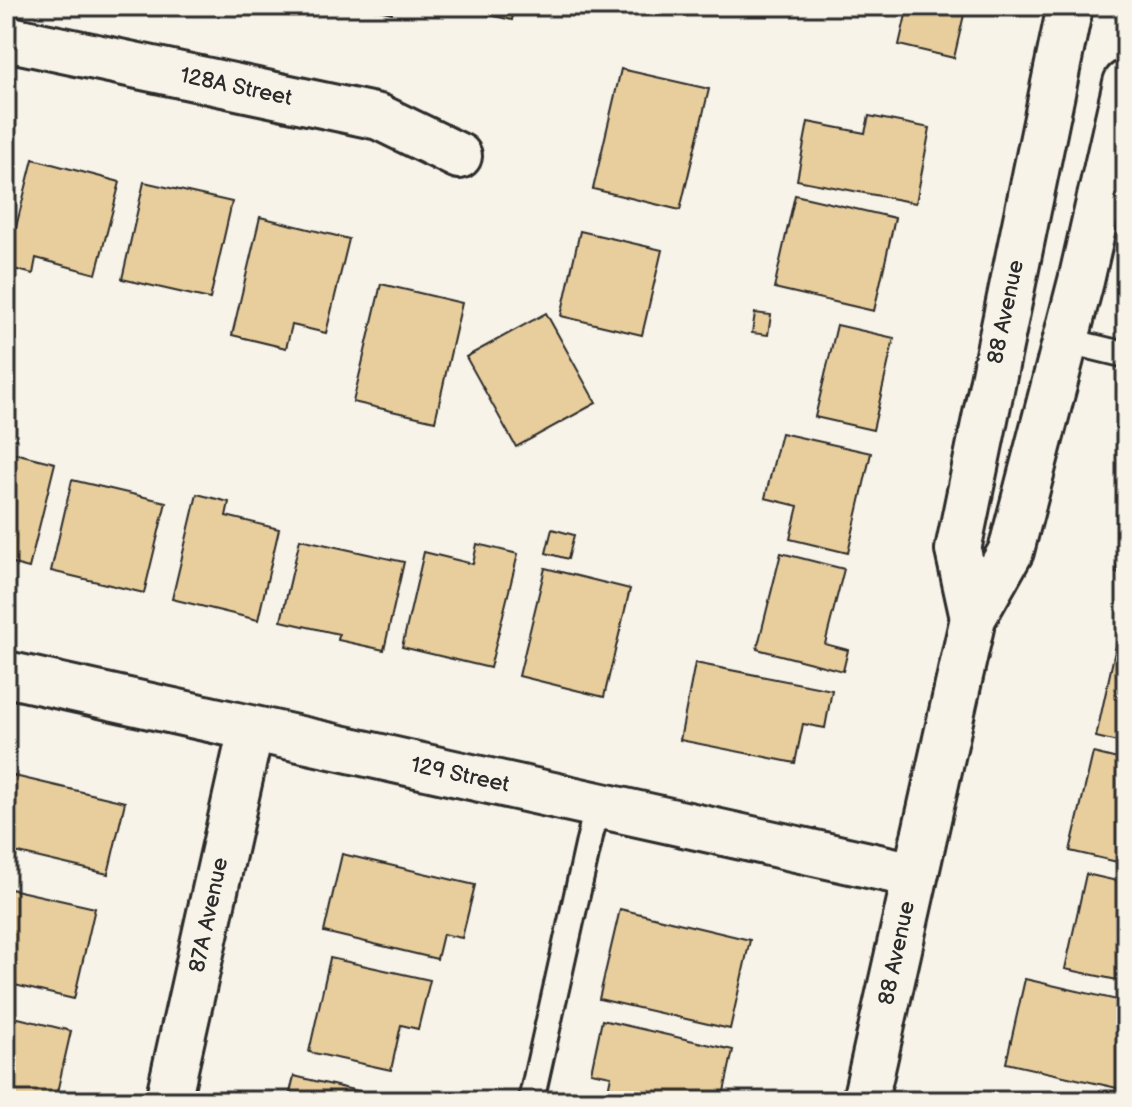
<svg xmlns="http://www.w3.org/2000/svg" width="1132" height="1107" viewBox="0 0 1132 1107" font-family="'Balsamiq Sans',sans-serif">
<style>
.building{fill:#e8ce9d;stroke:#2b2b2b;stroke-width:2}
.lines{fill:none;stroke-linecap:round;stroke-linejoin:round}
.lane-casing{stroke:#2b2b2b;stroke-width:30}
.street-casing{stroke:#2b2b2b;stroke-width:50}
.secondary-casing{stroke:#2b2b2b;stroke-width:50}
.lane{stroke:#f7f3e8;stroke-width:24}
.street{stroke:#f7f3e8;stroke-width:44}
.secondary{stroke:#f7f3e8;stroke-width:44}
.labels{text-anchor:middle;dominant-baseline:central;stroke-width:7;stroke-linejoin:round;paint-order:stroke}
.street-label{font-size:22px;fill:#2b2b2b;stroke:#f7f3e8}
</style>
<rect width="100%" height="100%" fill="#f7f3e8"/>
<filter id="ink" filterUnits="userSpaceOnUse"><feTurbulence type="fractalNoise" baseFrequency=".0125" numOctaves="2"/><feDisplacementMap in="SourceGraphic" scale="16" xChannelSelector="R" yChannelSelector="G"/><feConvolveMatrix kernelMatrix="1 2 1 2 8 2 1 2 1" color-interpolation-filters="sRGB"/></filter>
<g filter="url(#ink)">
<g class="building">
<path d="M 362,6 L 394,6 L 392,13 Z"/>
<path d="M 451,6 L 515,6 L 512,20 Z"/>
<path d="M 908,6 L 966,6 L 954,58 L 899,45 Z"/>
<path d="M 621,69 L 709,89 L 680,210 L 593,189 Z"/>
<path d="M 869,116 L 930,128 L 916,203 L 797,180 L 808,122 L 865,133 Z"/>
<path d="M 33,159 L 120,182 L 96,274 L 36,258 L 33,274 L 6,267 Z"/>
<path d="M 144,182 L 232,202 L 210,299 L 122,279 Z"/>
<path d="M 795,195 L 895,218 L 874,311 L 774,288 Z"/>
<path d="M 260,217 L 349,239 L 326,333 L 292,325 L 286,348 L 232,335 Z"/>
<path d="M 580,231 L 662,250 L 642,335 L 561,316 Z"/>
<path d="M 381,284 L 462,303 L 435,421 L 353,402 Z"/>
<path d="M 546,313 L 596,403 L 516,447 L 466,357 Z"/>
<path d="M 755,313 L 771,315 L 768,335 L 752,333 Z"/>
<path d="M 837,325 L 894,338 L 873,430 L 815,417 Z"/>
<path d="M 781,433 L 871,453 L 848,553 L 790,539 L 798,506 L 765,498 Z"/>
<path d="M 6,451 L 55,463 L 29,568 L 6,562 Z"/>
<path d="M 72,480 L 166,502 L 144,593 L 51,571 Z"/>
<path d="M 197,494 L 229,502 L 226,516 L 279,529 L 258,620 L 172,599 Z"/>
<path d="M 1126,521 L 1126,574 L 1116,572 Z"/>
<path d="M 552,529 L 574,535 L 568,559 L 546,553 Z"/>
<path d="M 300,539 L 404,562 L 384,650 L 338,640 L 339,634 L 281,621 Z"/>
<path d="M 477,544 L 518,554 L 490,668 L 402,647 L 424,552 L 473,564 Z"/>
<path d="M 781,553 L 844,569 L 825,644 L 848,650 L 843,671 L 757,649 Z"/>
<path d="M 545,568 L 630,589 L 604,697 L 519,676 Z"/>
<path d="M 1118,637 L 1126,639 L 1126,744 L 1096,737 Z"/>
<path d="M 695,663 L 832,690 L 825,728 L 803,724 L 795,763 L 680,740 Z"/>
<path d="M 1093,753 L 1126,761 L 1126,864 L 1070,851 Z"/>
<path d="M 6,774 L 125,802 L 108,874 L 6,850 Z"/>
<path d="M 342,854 L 475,885 L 462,938 L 443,934 L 437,959 L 324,932 Z"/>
<path d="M 1086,874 L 1126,883 L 1126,962 L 1122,981 L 1065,969 Z"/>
<path d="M 6,888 L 95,908 L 74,999 L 6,983 Z"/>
<path d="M 620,909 L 750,940 L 730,1029 L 599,999 Z"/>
<path d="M 330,958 L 430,980 L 418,1029 L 401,1025 L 391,1070 L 309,1052 Z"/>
<path d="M 1025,979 L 1126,1002 L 1126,1090 L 1006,1063 Z"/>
<path d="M 6,1015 L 71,1031 L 55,1101 L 6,1101 Z"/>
<path d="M 602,1020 L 733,1050 L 722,1101 L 606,1101 L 611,1076 L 591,1072 Z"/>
<path d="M 294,1076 L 400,1101 L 288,1101 Z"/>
</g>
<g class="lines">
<defs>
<g id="lane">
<path d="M 1064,340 L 1126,355"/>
<path d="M 531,1101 L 597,805"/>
</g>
<g id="street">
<path d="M 6,38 L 379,117 L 459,156"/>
<path d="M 6,674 L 914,875"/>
<path d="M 168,1101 L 251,729"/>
</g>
<g id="secondary">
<path d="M 973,618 L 958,550 L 1070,6"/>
<path d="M 865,1101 L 973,618 L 1011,551 L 1081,281 L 1126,83"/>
</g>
</defs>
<use href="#lane" class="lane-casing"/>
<use href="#street" class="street-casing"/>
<use href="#secondary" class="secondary-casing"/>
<use href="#lane" class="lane"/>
<use href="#street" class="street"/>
<use href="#secondary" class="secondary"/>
</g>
</g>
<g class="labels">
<g class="street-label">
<text transform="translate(236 87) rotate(12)">128A Street</text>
<text transform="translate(1006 312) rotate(-78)">88 Avenue</text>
<text transform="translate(460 775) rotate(12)">129 Street</text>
<text transform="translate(209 915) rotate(-78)">87A Avenue</text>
<text transform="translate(897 953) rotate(-78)">88 Avenue</text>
</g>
</g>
<rect width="1132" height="1107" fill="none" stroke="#f7f3e8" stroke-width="32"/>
<rect x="16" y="16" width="1100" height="1075" fill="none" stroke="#2b2b2b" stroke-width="3" filter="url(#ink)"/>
</svg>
